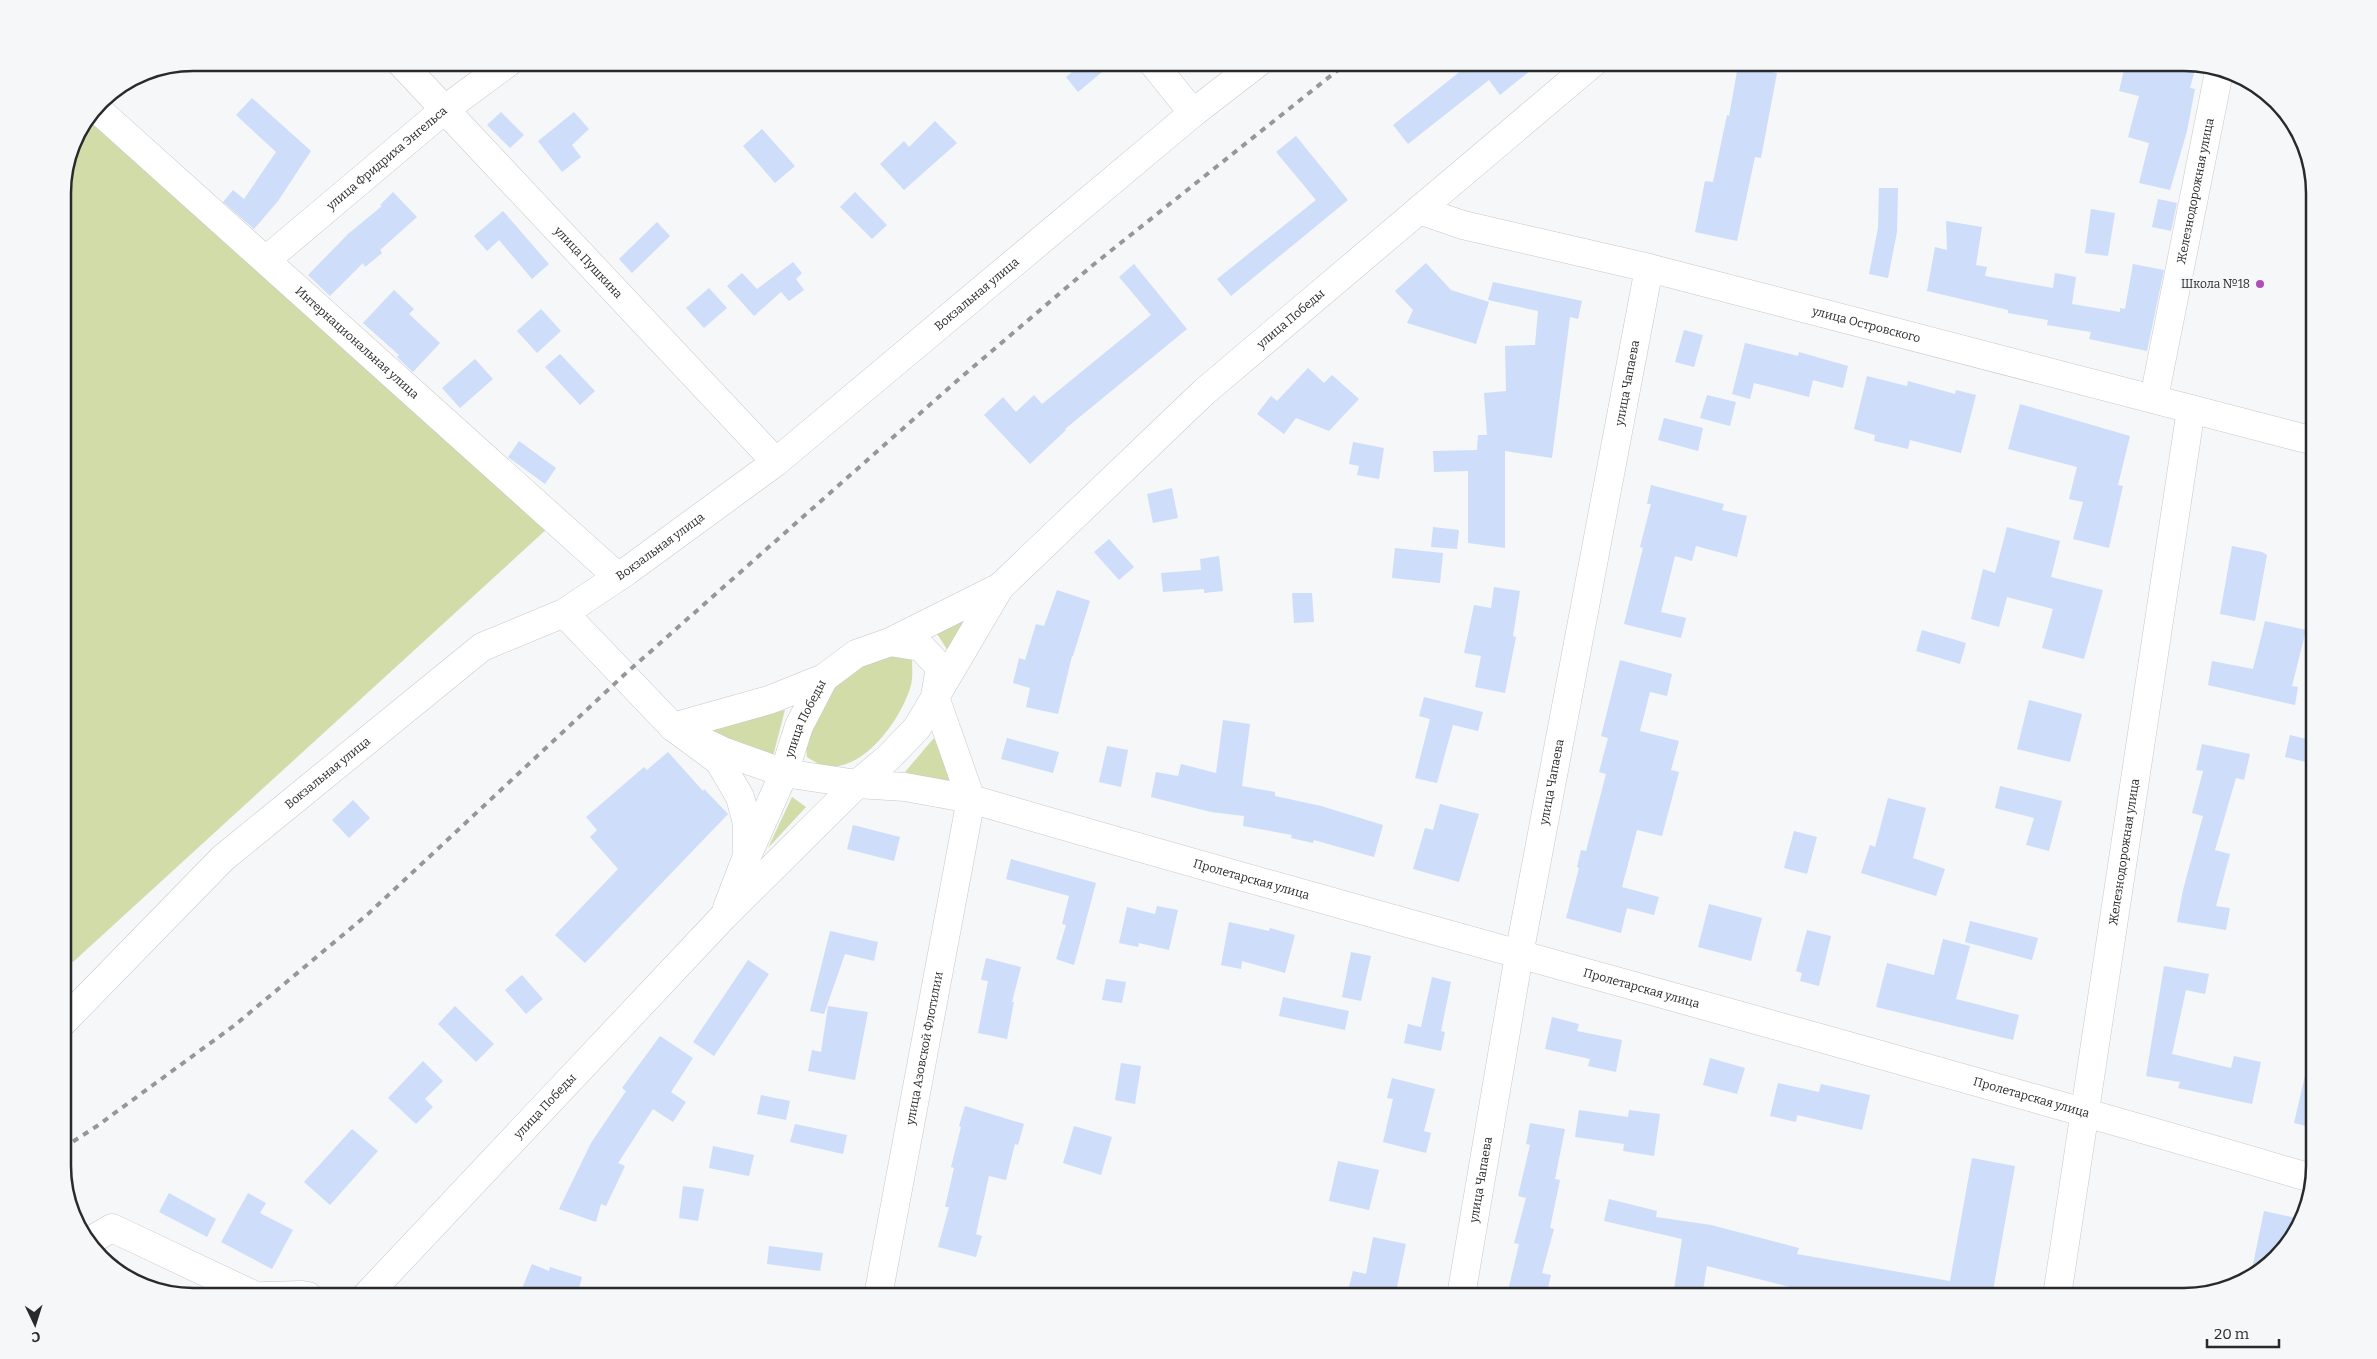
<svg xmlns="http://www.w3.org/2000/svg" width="2377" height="1359" viewBox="0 0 2377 1359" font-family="Bitter,serif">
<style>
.green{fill:#d1dca9}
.building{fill:#ceddf9}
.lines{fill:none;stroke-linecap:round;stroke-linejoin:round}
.minor-casing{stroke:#c7c8cb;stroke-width:29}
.minor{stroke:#fff;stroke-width:28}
.rail{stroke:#969799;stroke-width:4;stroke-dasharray:6 6;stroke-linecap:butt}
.poi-dot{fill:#af4eb6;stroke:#f5f7f9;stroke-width:2}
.labels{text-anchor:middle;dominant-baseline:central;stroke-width:4;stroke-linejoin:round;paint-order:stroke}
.street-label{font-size:12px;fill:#292a2b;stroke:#f5f7f9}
.poi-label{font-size:12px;fill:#292a2b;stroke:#f5f7f9;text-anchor:end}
.rim{fill:none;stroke:#292a2b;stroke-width:2.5}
</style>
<rect width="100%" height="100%" fill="#f5f7f9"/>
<g class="green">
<path d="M 91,115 L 549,527 L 73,962 L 63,958 L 63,185 L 73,143 Z"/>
<path d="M 976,613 L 950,654 L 932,626 Z"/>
<path d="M 889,650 L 912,658 C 912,667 913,677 911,685 C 902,718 864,773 824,766 C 819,765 812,760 807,757 L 805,736 L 812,715 L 850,668 Z"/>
<path d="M 785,710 L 772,760 L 694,727 L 745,721 Z"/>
<path d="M 934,738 L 958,789 L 905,772 Z"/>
<path d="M 792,797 L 806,807 L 768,848 Z"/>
</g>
<g class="building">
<path d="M 1084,62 L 1114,62 L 1078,92 L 1066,77 Z"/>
<path d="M 1472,62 L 1541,62 L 1500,95 L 1489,80 L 1408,144 L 1393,125 Z"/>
<path d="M 2126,62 L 2184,62 L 2196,66 L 2190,88 L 2195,89 L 2187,131 L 2170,190 L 2139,183 L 2149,143 L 2128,137 L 2139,96 L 2119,91 Z"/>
<path d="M 1738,66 L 1777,73 L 1761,158 L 1755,157 L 1737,241 L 1695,232 L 1705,181 L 1713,182 L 1727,115 L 1729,116 Z"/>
<path d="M 252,98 L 311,151 L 278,201 L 254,229 L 223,202 L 233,190 L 244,199 L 276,152 L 236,115 Z"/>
<path d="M 501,112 L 524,135 L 510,148 L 487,125 Z"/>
<path d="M 574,112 L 589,129 L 572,145 L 581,157 L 562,172 L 538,141 Z"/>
<path d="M 935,121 L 957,143 L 904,190 L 880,164 L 904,141 L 909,147 Z"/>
<path d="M 762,129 L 795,166 L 775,183 L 743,146 Z"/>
<path d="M 1296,136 L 1348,200 L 1231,296 L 1217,279 L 1316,200 L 1276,152 Z"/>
<path d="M 1879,188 L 1898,188 L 1897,232 L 1888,278 L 1869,274 L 1878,228 Z"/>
<path d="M 393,192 L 417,217 L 380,250 L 382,253 L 365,267 L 363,263 L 330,296 L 308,275 L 348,234 L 382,206 L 380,205 Z"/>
<path d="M 855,192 L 887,225 L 872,239 L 840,207 Z"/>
<path d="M 2158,199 L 2177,203 L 2171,231 L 2152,227 Z"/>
<path d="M 2091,209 L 2115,213 L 2108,256 L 2085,253 Z"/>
<path d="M 503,211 L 549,264 L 532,279 L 499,240 L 487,251 L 474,236 Z"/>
<path d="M 1946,221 L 1982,227 L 1976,265 L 1987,267 L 1985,276 L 2053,288 L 2055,273 L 2076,277 L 2072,304 L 2120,312 L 2120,308 L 2125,309 L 2133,264 L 2164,270 L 2147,351 L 2089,339 L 2091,332 L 2047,325 L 2048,320 L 2008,313 L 2008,310 L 1927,291 L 1935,247 L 1947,250 Z"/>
<path d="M 657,222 L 670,236 L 632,273 L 619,259 Z"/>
<path d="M 793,262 L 802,273 L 796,279 L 804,290 L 789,301 L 781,292 L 754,316 L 727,286 L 742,273 L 757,289 Z"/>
<path d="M 1426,263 L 1451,290 L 1489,302 L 1476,344 L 1407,323 L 1413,310 L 1395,291 Z"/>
<path d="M 1134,264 L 1187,329 L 1065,429 L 1066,430 L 1030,464 L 984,415 L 1003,397 L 1016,412 L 1034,395 L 1042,404 L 1151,315 L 1119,277 Z"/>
<path d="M 1493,282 L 1582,301 L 1578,319 L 1570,317 L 1552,458 L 1505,451 L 1505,548 L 1468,543 L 1468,471 L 1434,472 L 1433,451 L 1477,450 L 1478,435 L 1487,435 L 1484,393 L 1506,391 L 1505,346 L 1535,345 L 1538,311 L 1488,300 Z"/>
<path d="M 709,288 L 727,308 L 704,328 L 686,308 Z"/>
<path d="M 394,290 L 414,309 L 409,314 L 440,343 L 413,372 L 397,357 L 399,355 L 363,323 Z"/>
<path d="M 541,309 L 561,331 L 537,353 L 517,331 Z"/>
<path d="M 1684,330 L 1703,335 L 1694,367 L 1675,362 Z"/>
<path d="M 1745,343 L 1798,356 L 1799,352 L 1848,366 L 1843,388 L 1813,380 L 1809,397 L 1754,383 L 1750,399 L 1732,394 Z"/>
<path d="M 560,354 L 595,391 L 580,405 L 545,367 Z"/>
<path d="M 475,359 L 493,379 L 460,408 L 442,388 Z"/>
<path d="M 1308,368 L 1324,383 L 1332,375 L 1359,399 L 1329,431 L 1296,418 L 1284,434 L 1257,414 L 1271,396 L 1277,401 Z"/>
<path d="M 1867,376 L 1907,386 L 1908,381 L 1955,394 L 1956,390 L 1976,395 L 1961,453 L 1910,440 L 1908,449 L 1874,441 L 1875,435 L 1854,429 Z"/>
<path d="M 1707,395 L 1736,402 L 1730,426 L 1700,418 Z"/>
<path d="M 2020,404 L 2130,436 L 2118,485 L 2123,486 L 2109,548 L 2073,539 L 2083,502 L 2069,499 L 2077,467 L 2008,449 Z"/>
<path d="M 1664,418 L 1703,428 L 1698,451 L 1658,440 Z"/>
<path d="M 519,441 L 556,468 L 545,484 L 508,457 Z"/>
<path d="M 1353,442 L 1384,448 L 1379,479 L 1357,475 L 1359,466 L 1349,464 Z"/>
<path d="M 1651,485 L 1724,504 L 1722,510 L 1747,516 L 1737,557 L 1696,546 L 1692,561 L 1675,556 L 1661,612 L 1686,618 L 1681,638 L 1624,624 L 1643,548 L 1640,547 L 1651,504 L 1647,504 Z"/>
<path d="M 1172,488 L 1178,518 L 1153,523 L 1147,494 Z"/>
<path d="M 1433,527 L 1459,530 L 1457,549 L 1431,547 Z"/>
<path d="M 2007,527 L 2060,541 L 2051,577 L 2103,590 L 2084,659 L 2042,648 L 2053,609 L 2007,597 L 1999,627 L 1971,619 L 1983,569 L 1995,573 Z"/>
<path d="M 1109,539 L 1134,567 L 1119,580 L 1094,552 Z"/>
<path d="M 2232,546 L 2262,552 L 2267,555 L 2255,621 L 2220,614 Z"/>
<path d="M 1395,548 L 1443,553 L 1440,583 L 1392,578 Z"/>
<path d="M 1219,556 L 1223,591 L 1204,593 L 1204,589 L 1163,592 L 1161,573 L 1201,570 L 1200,559 Z"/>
<path d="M 1494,587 L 1520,591 L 1513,636 L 1516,637 L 1505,693 L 1475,687 L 1481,656 L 1464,653 L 1474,605 L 1491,608 Z"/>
<path d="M 1057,590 L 1090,601 L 1073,656 L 1072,656 L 1058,714 L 1026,707 L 1030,688 L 1013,683 L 1019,658 L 1025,660 L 1036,624 L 1044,626 Z"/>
<path d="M 1292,593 L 1312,593 L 1314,622 L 1294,623 Z"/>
<path d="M 2265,621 L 2306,630 L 2292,686 L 2298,687 L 2295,705 L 2208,685 L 2212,661 L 2253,669 Z"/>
<path d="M 1922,630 L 1966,643 L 1960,664 L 1916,651 Z"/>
<path d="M 1620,660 L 1672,674 L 1667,696 L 1650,692 L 1640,731 L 1679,741 L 1671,770 L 1679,772 L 1662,836 L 1637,830 L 1622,887 L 1659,897 L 1654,915 L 1627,908 L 1621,933 L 1566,918 L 1579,868 L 1577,867 L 1581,850 L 1586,851 L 1606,774 L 1599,772 L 1608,738 L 1601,736 Z"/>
<path d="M 1424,697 L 1483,712 L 1478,731 L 1453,725 L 1437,783 L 1415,778 L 1430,719 L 1419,716 Z"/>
<path d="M 2029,700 L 2082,714 L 2070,762 L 2017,749 Z"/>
<path d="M 1223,720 L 1250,724 L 1242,786 L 1275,792 L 1275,796 L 1321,806 L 1383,825 L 1374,857 L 1314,840 L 1313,843 L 1291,838 L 1292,835 L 1243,826 L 1244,816 L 1211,812 L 1151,797 L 1156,772 L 1178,776 L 1181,764 L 1216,773 Z"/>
<path d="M 2290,735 L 2314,741 L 2314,764 L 2285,757 Z"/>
<path d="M 1007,738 L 1059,752 L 1053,773 L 1001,759 Z"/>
<path d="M 2202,744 L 2250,754 L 2244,780 L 2236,778 L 2215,850 L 2230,854 L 2216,906 L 2230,908 L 2226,930 L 2177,922 L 2183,890 L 2203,816 L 2192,813 L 2203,771 L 2196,770 Z"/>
<path d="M 1107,746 L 1128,750 L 1121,787 L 1099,782 Z"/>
<path d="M 668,752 L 703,791 L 704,789 L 728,814 L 585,963 L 555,935 L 618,869 L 590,837 L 597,830 L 586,817 L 644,767 L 647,770 Z"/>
<path d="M 2000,786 L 2062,801 L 2049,851 L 2026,845 L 2034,818 L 1995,808 Z"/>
<path d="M 1888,798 L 1926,808 L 1913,858 L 1945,869 L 1936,896 L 1861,873 L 1870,845 L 1875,847 Z"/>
<path d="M 353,800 L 370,818 L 349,838 L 332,820 Z"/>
<path d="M 1440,804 L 1479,814 L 1459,882 L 1413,869 L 1425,828 L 1433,830 Z"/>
<path d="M 853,825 L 900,837 L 894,861 L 847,849 Z"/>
<path d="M 1794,831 L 1817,837 L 1807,874 L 1784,868 Z"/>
<path d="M 1011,859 L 1096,883 L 1074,965 L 1056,959 L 1066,925 L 1062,924 L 1069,896 L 1006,879 Z"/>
<path d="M 1709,904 L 1762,918 L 1751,961 L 1698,947 Z"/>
<path d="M 1157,906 L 1178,910 L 1169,950 L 1139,943 L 1138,947 L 1119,943 L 1127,907 L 1155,914 Z"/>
<path d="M 1970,921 L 2038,938 L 2032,960 L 1965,942 Z"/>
<path d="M 1229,922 L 1269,931 L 1270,928 L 1295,935 L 1285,973 L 1242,961 L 1241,969 L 1221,965 Z"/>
<path d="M 1807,930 L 1831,936 L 1819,986 L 1800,981 L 1802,973 L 1796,971 Z"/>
<path d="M 830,931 L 878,942 L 874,961 L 845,954 L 824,1014 L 810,1011 Z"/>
<path d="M 1943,939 L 1970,946 L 1956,999 L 2019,1015 L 2013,1040 L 1876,1007 L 1887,963 L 1934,975 Z"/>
<path d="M 1351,952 L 1371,956 L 1361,1001 L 1342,997 Z"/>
<path d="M 986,958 L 1021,967 L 1012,1002 L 1014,1002 L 1007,1039 L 978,1033 L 988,981 L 981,980 Z"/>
<path d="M 748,960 L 769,974 L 714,1056 L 693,1042 Z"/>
<path d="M 2164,966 L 2209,974 L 2205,994 L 2186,990 L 2172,1054 L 2231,1068 L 2234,1056 L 2261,1062 L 2252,1104 L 2178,1088 L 2180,1082 L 2146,1076 Z"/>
<path d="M 522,975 L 543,999 L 526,1014 L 505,990 Z"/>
<path d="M 1432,977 L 1451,982 L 1441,1031 L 1445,1032 L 1441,1051 L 1404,1043 L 1408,1024 L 1421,1027 Z"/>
<path d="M 1106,979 L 1126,982 L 1122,1003 L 1102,1000 Z"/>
<path d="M 1283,997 L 1349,1011 L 1345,1030 L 1279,1016 Z"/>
<path d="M 455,1006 L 494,1044 L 476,1062 L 438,1024 Z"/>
<path d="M 828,1006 L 868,1012 L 855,1080 L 808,1071 L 812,1050 L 821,1052 Z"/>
<path d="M 1552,1017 L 1579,1024 L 1577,1031 L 1622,1040 L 1616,1072 L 1588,1066 L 1590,1059 L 1545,1049 Z"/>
<path d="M 660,1036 L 693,1058 L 671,1092 L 686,1102 L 673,1122 L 653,1109 L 618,1163 L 625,1166 L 606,1206 L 601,1204 L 596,1222 L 559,1209 L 591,1143 L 626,1091 L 622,1088 Z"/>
<path d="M 1710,1058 L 1745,1068 L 1737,1094 L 1703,1085 Z"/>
<path d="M 423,1061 L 443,1081 L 425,1099 L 433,1107 L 416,1124 L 388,1098 Z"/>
<path d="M 1121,1063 L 1141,1066 L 1135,1104 L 1115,1100 Z"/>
<path d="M 2307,1067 L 2314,1068 L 2314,1128 L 2294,1123 Z"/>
<path d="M 1392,1078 L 1435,1089 L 1424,1131 L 1431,1133 L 1426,1153 L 1383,1142 L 1393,1099 L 1387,1098 Z"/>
<path d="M 1778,1083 L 1819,1092 L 1821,1084 L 1870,1095 L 1862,1130 L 1797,1115 L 1796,1122 L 1770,1116 Z"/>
<path d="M 761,1095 L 790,1101 L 786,1120 L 757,1114 Z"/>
<path d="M 965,1106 L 1024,1124 L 1018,1145 L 1015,1144 L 1006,1180 L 989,1176 L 976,1234 L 982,1236 L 976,1257 L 938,1247 L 949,1207 L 945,1207 L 954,1168 L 951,1167 L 961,1127 L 959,1126 Z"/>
<path d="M 1579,1110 L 1628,1117 L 1629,1110 L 1660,1114 L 1654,1156 L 1623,1151 L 1624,1144 L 1575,1137 Z"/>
<path d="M 1530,1123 L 1565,1129 L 1555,1179 L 1560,1180 L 1550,1228 L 1554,1229 L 1542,1273 L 1551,1275 L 1546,1296 L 1531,1296 L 1508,1291 L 1519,1244 L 1514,1243 L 1526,1198 L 1518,1196 L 1530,1145 L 1526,1144 Z"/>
<path d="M 795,1124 L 847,1135 L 843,1154 L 790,1142 Z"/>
<path d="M 1074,1126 L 1112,1137 L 1101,1175 L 1063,1163 Z"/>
<path d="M 352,1129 L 378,1151 L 330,1205 L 304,1182 Z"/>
<path d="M 713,1146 L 754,1155 L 749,1176 L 709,1168 Z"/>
<path d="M 1972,1158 L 2015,1166 L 1992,1296 L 1809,1296 L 1810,1292 L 1707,1266 L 1702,1296 L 1673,1296 L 1682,1239 L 1604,1221 L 1609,1199 L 1657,1211 L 1656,1217 L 1711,1225 L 1799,1248 L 1797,1254 L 1950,1281 Z"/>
<path d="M 1338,1161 L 1379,1170 L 1369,1210 L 1329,1201 Z"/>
<path d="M 683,1186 L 704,1189 L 698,1221 L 679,1218 Z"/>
<path d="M 169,1193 L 216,1219 L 207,1237 L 159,1212 Z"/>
<path d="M 248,1193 L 266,1203 L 260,1213 L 293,1230 L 272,1269 L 221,1242 Z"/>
<path d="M 2264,1211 L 2296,1218 L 2293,1236 L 2250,1279 Z"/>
<path d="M 1373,1237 L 1406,1244 L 1395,1296 L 1370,1296 L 1348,1291 L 1353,1271 L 1366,1274 Z"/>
<path d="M 769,1246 L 823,1253 L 820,1271 L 767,1264 Z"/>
<path d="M 532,1264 L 549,1271 L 550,1267 L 582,1277 L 577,1296 L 519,1296 Z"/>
</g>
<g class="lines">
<defs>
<g id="minor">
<path id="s1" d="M 400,62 L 776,462"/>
<path d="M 1152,62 L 1193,113"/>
<path id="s2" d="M 96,108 L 618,577"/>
<path id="s3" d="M 1419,210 L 1463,225 L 1649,268 L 2314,441"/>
<path id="s4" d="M 266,260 L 444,110 L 509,62"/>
<path id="s5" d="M 2154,398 L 2219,72"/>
<path d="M 564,613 L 673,727 L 719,761 L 740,797 L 747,823 L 747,850"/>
<path d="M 890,642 L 921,647 L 940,667 L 935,697 L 971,799"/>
<path id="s6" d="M 673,727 L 725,752 L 784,773 L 857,784 L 905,787 L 971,799 C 1417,929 1866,1047 2311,1178"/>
<path d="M 673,727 L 769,700 L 824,678"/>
<path id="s7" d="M 727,908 L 747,856 L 784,773 L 799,726 L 824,678 L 856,654 L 890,642 L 1000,587"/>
<path id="s8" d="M 63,1022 L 223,858 L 482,647 L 564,613 L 627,571 L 776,462 L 1193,113 L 1259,62"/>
<path d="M 88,1242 L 112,1228 L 256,1296"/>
<path d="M 264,1296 L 302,1295 L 308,1296"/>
<path id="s9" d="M 366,1296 L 724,916 L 857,784 L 888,758 L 917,728 L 1000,587 L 1204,392 L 1594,62"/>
<path id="s10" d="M 878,1296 L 971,799"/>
<path id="s11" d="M 1461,1296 L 1519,955 L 1649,268"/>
<path id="s12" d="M 2057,1296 L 2191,409"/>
</g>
</defs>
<use href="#minor" class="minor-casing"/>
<use href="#minor" class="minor"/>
<path class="rail" d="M 63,1148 L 97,1126 L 235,1025 L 368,914 L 624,675 L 959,379 L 1093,265 L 1348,62"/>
</g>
<circle class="poi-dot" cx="2260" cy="284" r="5"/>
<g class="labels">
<g class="street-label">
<text stroke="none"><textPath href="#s4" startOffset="158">улица Фридриха Энгельса</textPath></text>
<text stroke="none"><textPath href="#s5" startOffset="211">Железнодорожная улица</textPath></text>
<text stroke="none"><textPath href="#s1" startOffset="275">улица Пушкина</textPath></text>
<text stroke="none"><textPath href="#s8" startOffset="1174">Вокзальная улица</textPath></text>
<text stroke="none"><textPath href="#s9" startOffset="1351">улица Победы</textPath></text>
<text stroke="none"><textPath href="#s3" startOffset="462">улица Островского</textPath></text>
<text stroke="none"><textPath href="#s2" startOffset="351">Интернациональная улица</textPath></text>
<text stroke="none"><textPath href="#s11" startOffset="928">улица Чапаева</textPath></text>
<text stroke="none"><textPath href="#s8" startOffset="769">Вокзальная улица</textPath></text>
<text stroke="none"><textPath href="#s7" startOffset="205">улица Победы</textPath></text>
<text stroke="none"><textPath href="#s8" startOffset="364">Вокзальная улица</textPath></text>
<text stroke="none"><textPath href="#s11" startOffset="522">улица Чапаева</textPath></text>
<text stroke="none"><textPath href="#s12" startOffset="449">Железнодорожная улица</textPath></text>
<text stroke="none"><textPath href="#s6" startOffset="601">Пролетарская улица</textPath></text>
<text stroke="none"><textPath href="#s6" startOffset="1006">Пролетарская улица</textPath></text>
<text stroke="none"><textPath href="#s10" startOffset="252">улица Азовской Флотилии</textPath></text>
<text stroke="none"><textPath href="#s6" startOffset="1411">Пролетарская улица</textPath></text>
<text stroke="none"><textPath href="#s9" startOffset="261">улица Победы</textPath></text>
<text stroke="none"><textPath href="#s11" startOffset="118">улица Чапаева</textPath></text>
</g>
<g class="poi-label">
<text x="2250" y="284">Школа №18</text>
</g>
</g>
<path d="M0 0H2377V1359H0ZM193 71H2184A122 122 0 0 1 2306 193V1166A122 122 0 0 1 2184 1288H193A122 122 0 0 1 71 1166V193A122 122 0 0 1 193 71Z" fill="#f5f7f9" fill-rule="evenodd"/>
<path class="rim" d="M193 71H2184A122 122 0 0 1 2306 193V1166A122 122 0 0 1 2184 1288H193A122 122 0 0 1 71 1166V193A122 122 0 0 1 193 71Z"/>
<g transform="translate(35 1324) rotate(176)" stroke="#f5f7f9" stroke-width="4" paint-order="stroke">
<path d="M0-4L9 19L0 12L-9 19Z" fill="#292a2b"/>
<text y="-8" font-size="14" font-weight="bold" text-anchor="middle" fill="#292a2b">С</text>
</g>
<path d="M2207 1339v8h72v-8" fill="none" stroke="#292a2b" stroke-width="2.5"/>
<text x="2214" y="1339" font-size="15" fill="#292a2b" stroke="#f5f7f9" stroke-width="4" paint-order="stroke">20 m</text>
</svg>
